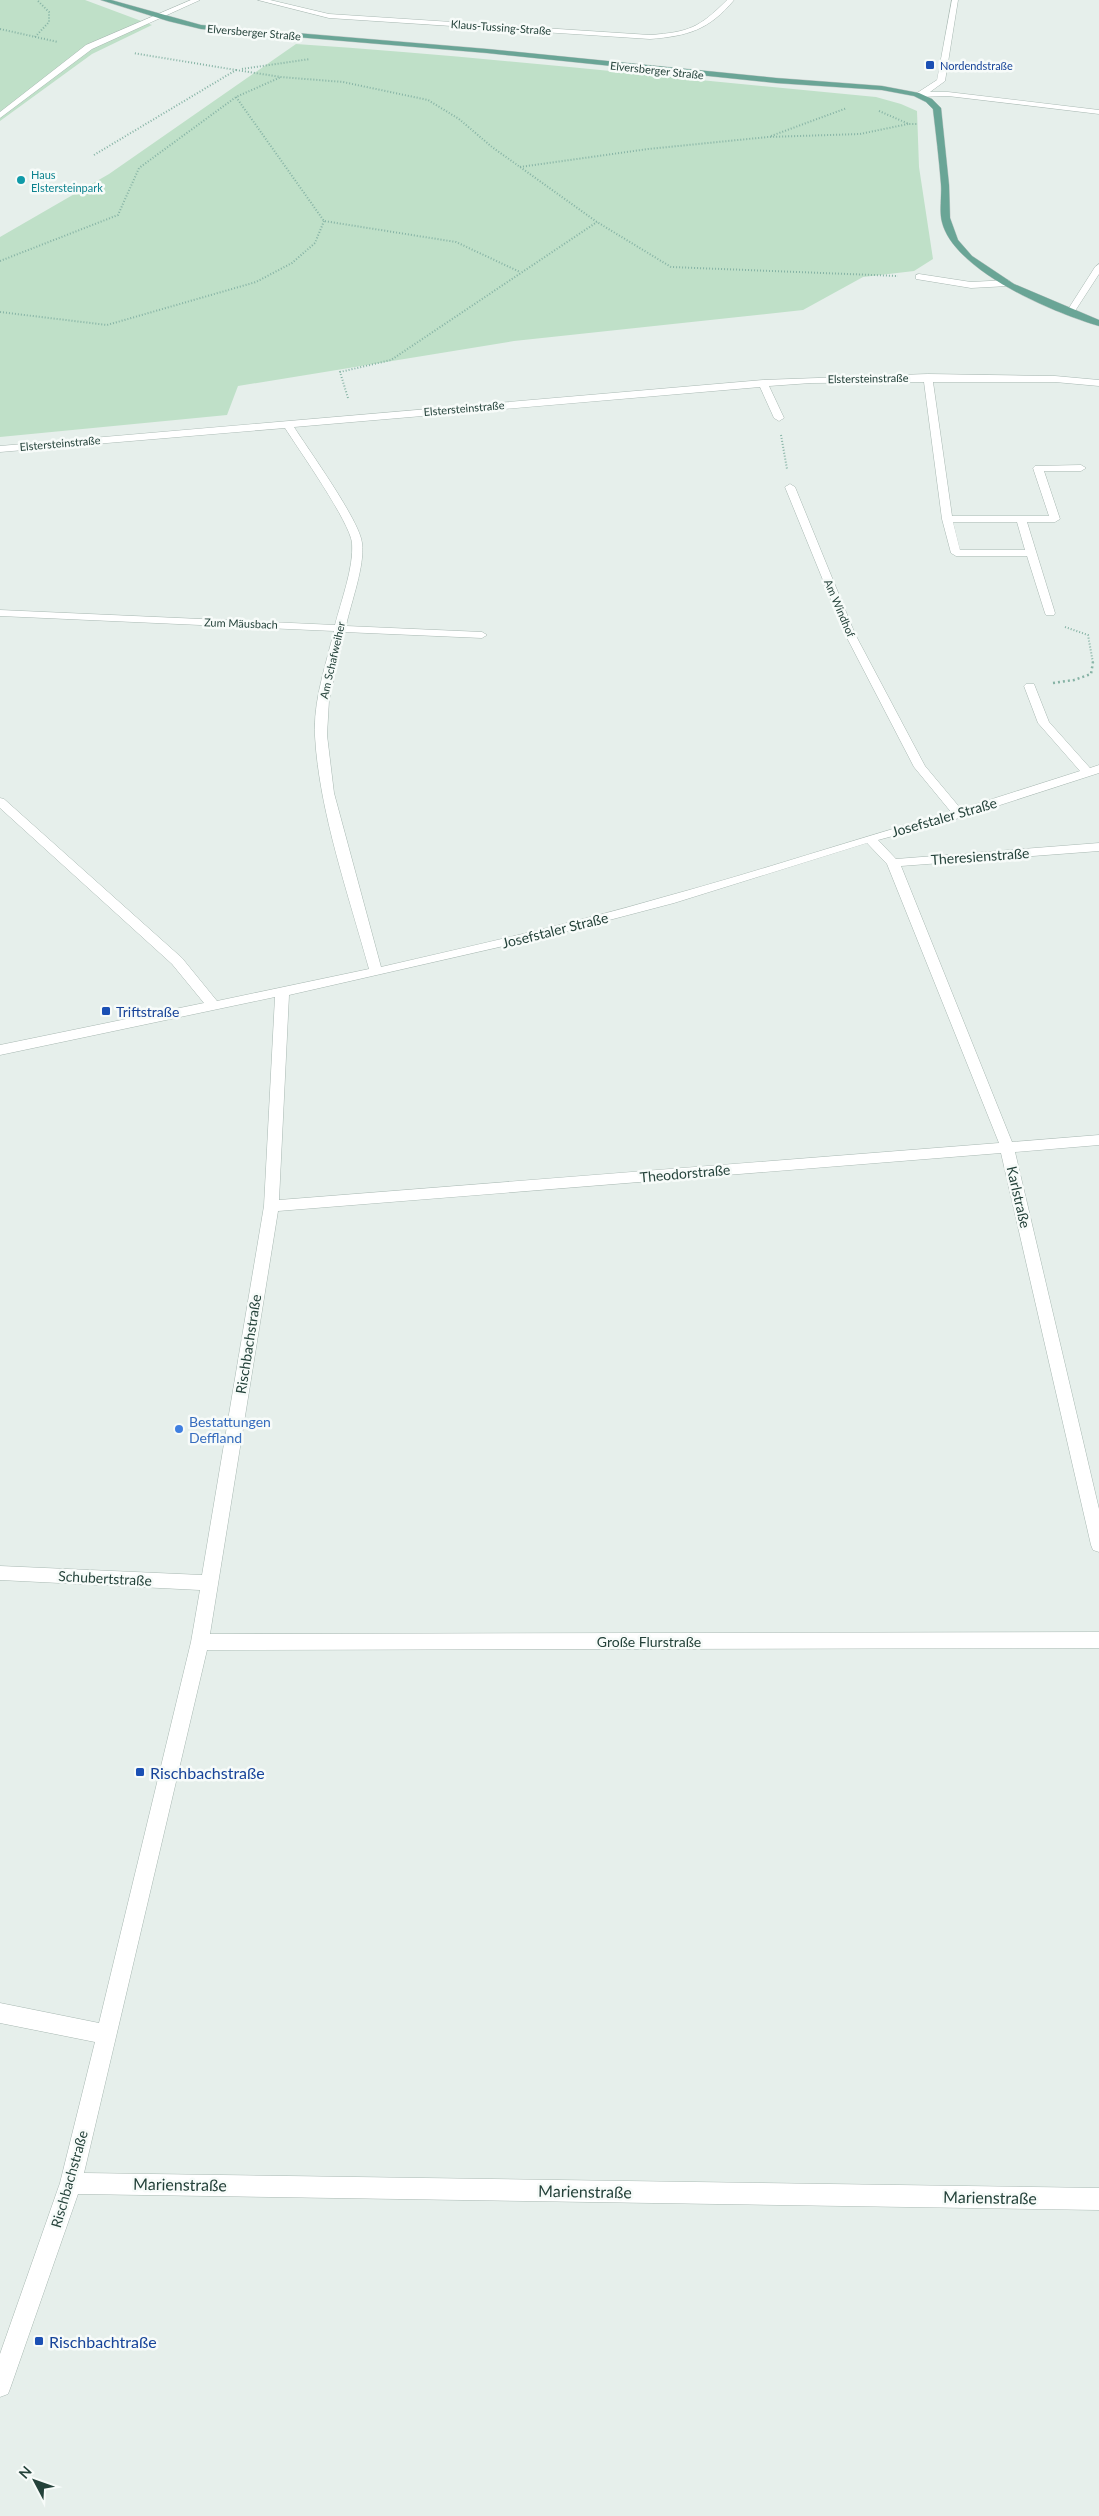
<svg xmlns="http://www.w3.org/2000/svg" width="1099" height="2516" viewBox="0 0 1099 2516" font-family="Lato,sans-serif">
<style>
.green{fill:#bfe0c8}
.lines{fill:none;stroke-linecap:round;stroke-linejoin:round}
.minor-casing{stroke:#a8b8b2;stroke-width:1}
.major-casing{stroke:#c2cac8;stroke-width:1}
.path-far1{stroke:#86b3a5;stroke-width:2;stroke-dasharray:1 2;stroke-linecap:butt}
.path{stroke:#86b3a5;stroke-width:2.5;stroke-dasharray:2 3;stroke-linecap:butt}
.minor{fill:#fff;fill-rule:evenodd}
.major{fill:#6aa596;fill-rule:evenodd}
.transit-dot{fill:#1a4fb4;stroke:#f7fbf9;stroke-width:2}
.culture-dot{fill:#0f9aa8;stroke:#f7fbf9;stroke-width:2}
.shop-dot{fill:#3f7fe0;stroke:#f7fbf9;stroke-width:2}
.labels{text-anchor:middle;dominant-baseline:central;stroke-width:5;stroke-linejoin:round;paint-order:stroke}
.far-street-label{font-size:11px;fill:#24423a;stroke:#f7fbf9}
.far-transit-label{font-size:11px;fill:#164399;stroke:#f7fbf9;text-anchor:start}
.far-culture-label{font-size:11px;fill:#0d838f;stroke:#f7fbf9;text-anchor:start}
.street-label{font-size:14px;fill:#24423a;stroke:#f7fbf9}
.transit-label{font-size:14px;fill:#164399;stroke:#f7fbf9;text-anchor:start}
.shop-label{font-size:14px;fill:#366cbe;stroke:#f7fbf9;text-anchor:start}
.near-transit-label{font-size:16px;fill:#164399;stroke:#f7fbf9;text-anchor:start}
.near-street-label{font-size:16px;fill:#24423a;stroke:#f7fbf9}
</style>
<rect width="100%" height="100%" fill="#e6efeb"/>
<g class="green">
<path d="M 0,0 L 85,0 L 152,25 L 92,54 L 0,121 Z"/>
<path d="M 296,44 C 490,57 683,79 876,97 L 901,104 L 917,111 L 919,167 L 933,259 L 914,271 L 863,277 L 803,310 L 514,341 L 238,386 L 227,415 L 0,437 L 0,237 L 109,174 Z"/>
</g>
<g class="lines">
<defs>
<g id="minor">
<path d="M 191,0 L 200,0 L 92,49 L 0,118 L 0,112 L 86,45 Z"/>
<path d="M 258,0 L 270,0 L 329,14 L 650,35 C 689,32 699,28 727,0 L 734,0 C 709,30 688,36 650,39 L 329,18 Z"/>
<path d="M 952,0 L 958,0 L 945,81 L 930,92 L 948,92 L 1099,110 L 1099,114 L 948,96 L 917,97 L 917,93 L 937,80 Z"/>
<path d="M 1099,264 L 1099,274 L 1075,311 L 1068,313 L 1067,311 L 1095,267 Z"/>
<path d="M 919,274 L 971,282 L 1008,280 L 1012,283 L 1008,286 L 971,288 L 916,279 L 916,275 Z"/>
<path d="M 928,374 L 1055,376 L 1099,380 L 1099,386 L 1055,382 L 933,382 L 952,516 L 1049,516 L 1033,468 L 1035,466 L 1081,465 L 1086,468 L 1081,471 L 1044,471 L 1060,519 L 1055,522 L 1027,522 L 1055,613 L 1054,615 L 1046,615 L 1045,613 L 1027,556 L 956,556 L 951,553 L 942,519 L 924,382 L 811,383 L 769,386 L 784,418 L 779,421 L 774,418 L 760,387 L 294,427 C 308,449 360,521 362,543 C 365,566 351,602 346,626 L 482,632 L 487,635 L 482,638 L 344,632 L 329,700 L 327,735 L 334,793 L 381,967 C 476,945 571,924 664,897 C 760,871 855,839 951,812 L 914,767 L 845,634 L 785,487 L 790,484 L 795,487 L 855,634 L 925,766 L 961,809 L 1080,771 L 1038,723 L 1024,686 L 1026,684 L 1034,684 L 1049,722 L 1090,768 L 1099,765 L 1099,773 L 963,817 L 878,840 L 896,859 L 1099,843 L 1099,851 L 901,866 L 1012,1142 L 1099,1135 L 1099,1145 L 1015,1152 L 1099,1509 L 1099,1552 L 1093,1550 L 1091,1545 L 1001,1153 L 278,1211 L 210,1634 L 1099,1632 L 1099,1648 L 207,1650 L 84,2173 L 1099,2188 L 1099,2210 L 78,2194 L 11,2386 L 8,2394 L 0,2397 L 0,2354 L 60,2183 L 95,2042 L 0,2023 L 0,2003 L 99,2023 L 191,1642 L 200,1590 L 0,1580 L 0,1566 L 202,1575 L 264,1206 L 275,997 L 0,1055 L 0,1045 L 204,1003 L 172,964 L 0,808 L 0,798 L 4,799 L 182,958 L 217,1001 L 369,969 C 349,896 319,811 315,736 C 313,701 326,665 334,631 L 0,616 L 0,610 L 335,625 C 341,601 354,567 352,543 C 350,522 299,450 285,428 L 0,452 L 0,446 L 763,380 ZM 953,522 L 1017,522 L 1025,550 L 960,550 ZM 867,843 L 887,864 L 999,1143 L 279,1200 L 289,995 L 552,935 L 674,903 Z"/>
</g>
<path id="major" d="M 101,0 L 111,0 L 201,25 L 487,49 L 776,78 L 882,86 L 919,93 L 932,99 L 941,108 L 949,185 L 950,218 L 958,240 L 972,256 L 1014,284 L 1099,320 L 1099,326 C 1054,313 954,271 942,222 C 939,210 942,197 941,184 C 939,159 936,134 933,109 L 926,102 L 914,96 L 882,90 L 776,83 L 487,53 L 201,29 L 168,21 Z"/>
</defs>
<use href="#minor" class="minor-casing"/>
<use href="#major" class="major-casing"/>
<g class="path-far1">
<path d="M 0,29 L 58,42"/>
<path d="M 35,37 L 49,22 L 49,12 L 37,0"/>
<path d="M 242,69 L 310,59"/>
<path d="M 236,70 L 281,77 L 343,82 L 428,100 L 459,119 L 492,147 L 597,222 L 671,267 L 898,276"/>
<path d="M 236,97 L 324,221 L 456,242 L 520,272"/>
<path d="M 879,111 L 909,124 L 917,124"/>
<path d="M 771,136 L 847,108"/>
<path d="M 94,155 L 236,70 L 133,53"/>
<path d="M 520,167 L 648,149 L 768,137 L 860,134 L 908,124"/>
<path d="M 0,261 L 118,215 L 139,168 L 236,97 L 281,77"/>
<path d="M 0,312 L 107,325 L 256,282 L 292,263 L 315,243 L 324,221"/>
<path d="M 348,398 L 340,372 L 391,360 L 597,222"/>
<path d="M 781,435 L 787,469"/>
<path d="M 1065,627 L 1088,635 L 1093,663"/>
</g>
<path class="path" d="M 1053,683 L 1074,680 L 1091,674 L 1093,662"/>
<use href="#minor" class="minor"/>
<use href="#major" class="major"/>
</g>
<g class="transit-dot">
<rect x="925" y="60" width="10" height="10" rx="2.5"/>
<rect x="101" y="1006" width="10" height="10" rx="2.5"/>
<rect x="135" y="1767" width="10" height="10" rx="2.5"/>
<rect x="34" y="2336" width="10" height="10" rx="2.5"/>
</g>
<circle class="culture-dot" cx="21" cy="180" r="5"/>
<circle class="shop-dot" cx="179" cy="1429" r="5"/>
<g class="labels">
<g class="far-street-label">
<text transform="translate(501 27) rotate(4)">Klaus-Tussing-Straße</text>
<text transform="translate(254 32) rotate(5)">Elversberger Straße</text>
<text transform="translate(657 70) rotate(6)">Elversberger Straße</text>
<text transform="translate(868 378) rotate(-1)">Elstersteinstraße</text>
<text transform="translate(464 408) rotate(-5)">Elstersteinstraße</text>
<text transform="translate(60 443) rotate(-5)">Elstersteinstraße</text>
<text transform="translate(840 608) rotate(67)">Am Windhof</text>
<text transform="translate(241 623) rotate(2)">Zum Mäusbach</text>
<text transform="translate(332 660) rotate(-77)">Am Schafweiher</text>
</g>
<g class="far-transit-label">
<text x="940" y="65">Nordendstraße</text>
</g>
<g class="far-culture-label">
<text x="31" y="174">Haus<tspan x="31" dy="13">Elstersteinpark</tspan></text>
</g>
<g class="street-label">
<text transform="translate(944 817) rotate(-16)">Josefstaler Straße</text>
<text transform="translate(980 856) rotate(-4)">Theresienstraße</text>
<text transform="translate(555 930) rotate(-14)">Josefstaler Straße</text>
<text transform="translate(685 1173) rotate(-5)">Theodorstraße</text>
<text transform="translate(1019 1197) rotate(77)">Karlstraße</text>
<text transform="translate(248 1344) rotate(-81)">Rischbachstraße</text>
<text transform="translate(105 1578) rotate(3)">Schubertstraße</text>
<text x="649" y="1641">Große Flurstraße</text>
<text transform="translate(69 2179) rotate(-74)">Rischbachstraße</text>
</g>
<g class="transit-label">
<text x="116" y="1011">Triftstraße</text>
</g>
<g class="shop-label">
<text x="189" y="1421">Bestattungen<tspan x="189" dy="16">Deffland</tspan></text>
</g>
<g class="near-transit-label">
<text x="150" y="1772">Rischbachstraße</text>
<text x="49" y="2341">Rischbachtraße</text>
</g>
<g class="near-street-label">
<text transform="translate(180 2184) rotate(1)">Marienstraße</text>
<text transform="translate(585 2191) rotate(1)">Marienstraße</text>
<text transform="translate(990 2197) rotate(1)">Marienstraße</text>
</g>
</g>
<g transform="translate(35 2481) rotate(311)" stroke="#f7fbf9" stroke-width="4" paint-order="stroke">
<path d="M0-4L9 19L0 12L-9 19Z" fill="#24423a"/>
<text y="-8" font-size="14" font-weight="bold" text-anchor="middle" fill="#24423a">N</text>
</g>
</svg>
